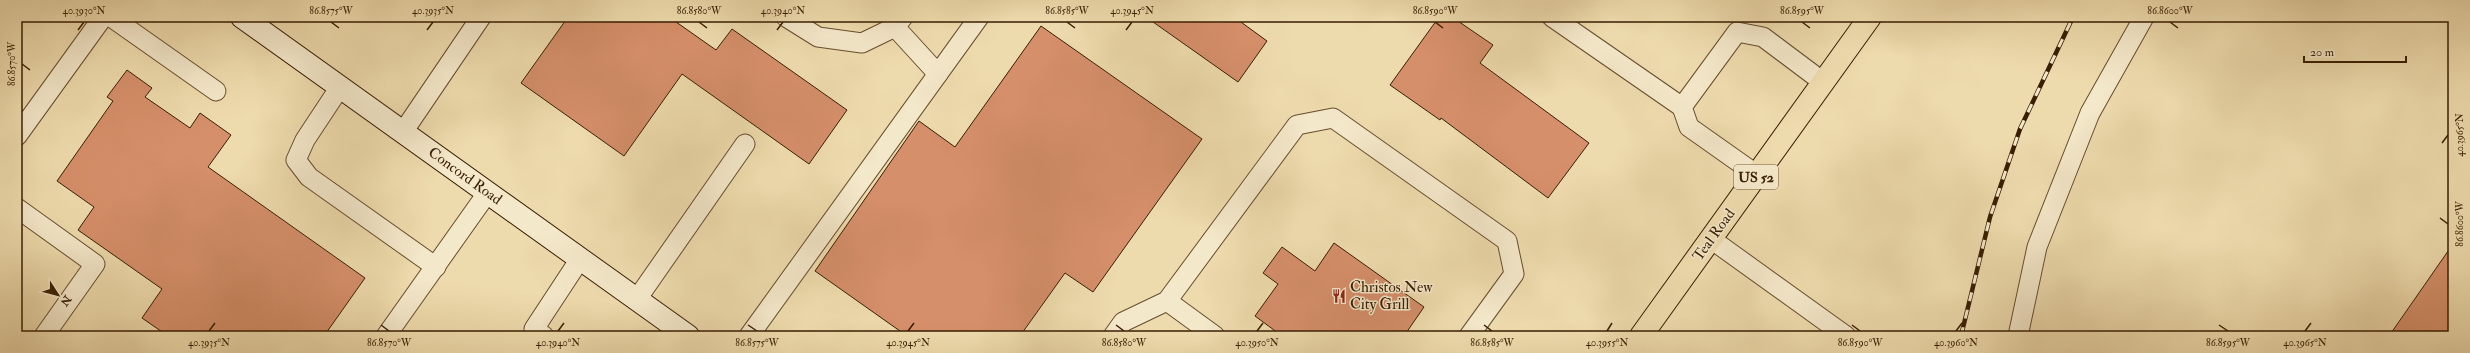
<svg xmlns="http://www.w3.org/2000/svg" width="2470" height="353" viewBox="0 0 2470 353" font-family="'IM FELL Double Pica',serif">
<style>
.building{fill:#d58f6a;stroke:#381e02}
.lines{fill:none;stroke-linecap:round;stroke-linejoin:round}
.lane-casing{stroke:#664d2d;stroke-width:21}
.secondary-casing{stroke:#381e02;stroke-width:24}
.primary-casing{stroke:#381e02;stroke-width:24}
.lane{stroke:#f4e8ca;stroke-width:19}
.secondary{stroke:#f4e8ca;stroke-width:22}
.primary{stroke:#eedbad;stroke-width:22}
.rail-casing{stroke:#381e02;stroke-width:4.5}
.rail{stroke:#f4e8ca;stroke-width:3;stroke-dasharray:9;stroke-linecap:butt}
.ticks{fill:none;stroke:#381e02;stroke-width:1.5}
.labels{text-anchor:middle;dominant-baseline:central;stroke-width:3;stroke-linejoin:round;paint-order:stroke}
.shield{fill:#f4e8ca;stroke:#705b3e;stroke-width:1}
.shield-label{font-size:14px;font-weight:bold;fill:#381e02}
.street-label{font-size:15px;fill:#381e02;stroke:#f4e8ca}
.poi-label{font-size:15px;fill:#381e02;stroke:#f4e8ca;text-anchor:start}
.neatline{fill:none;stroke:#381e02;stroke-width:1.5}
.ticks-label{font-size:10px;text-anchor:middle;fill:#381e02}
</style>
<rect width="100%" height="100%" fill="#eedbad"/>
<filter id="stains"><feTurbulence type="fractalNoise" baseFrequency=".005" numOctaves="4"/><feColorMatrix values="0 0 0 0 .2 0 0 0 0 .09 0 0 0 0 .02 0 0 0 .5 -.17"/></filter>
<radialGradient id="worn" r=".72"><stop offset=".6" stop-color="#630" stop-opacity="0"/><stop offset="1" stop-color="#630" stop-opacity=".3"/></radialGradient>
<g class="building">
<path d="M 568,17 L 669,17 L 716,50 L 732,29 L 847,110 L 809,164 L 682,74 L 624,156 L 521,83 Z"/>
<path d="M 1146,17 L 1234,17 L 1267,41 L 1238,82 Z"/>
<path d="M 1439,17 L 1452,17 L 1493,45 L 1480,63 L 1589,143 L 1548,198 L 1441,118 L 1440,120 L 1390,85 Z"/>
<path d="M 1041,26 L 1202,139 L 1093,292 L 1065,273 L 1020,336 L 907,336 L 815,271 L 919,121 L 955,147 Z"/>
<path d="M 127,70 L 152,88 L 145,97 L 190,128 L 200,113 L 231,135 L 208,167 L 365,278 L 324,336 L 168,336 L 142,318 L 162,289 L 78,230 L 94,207 L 57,181 L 113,101 L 107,97 Z"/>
<path d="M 1334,243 L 1424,307 L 1404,336 L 1282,336 L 1255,316 L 1278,284 L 1263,273 L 1282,247 L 1315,271 Z"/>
<path d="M 2453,244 L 2453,336 L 2389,336 Z"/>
</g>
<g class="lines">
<defs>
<g id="lane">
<path d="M 111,17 L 216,91"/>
<path d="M 786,17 L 818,37 L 862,43 L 895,27 L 903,17"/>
<path d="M 1552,17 L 1682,107"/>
<path d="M 895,27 L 938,74"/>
<path d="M 340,87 L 305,140 L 296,160 L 309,177 L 436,267"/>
<path d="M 403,132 L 481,17"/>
<path d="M 17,136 L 103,17"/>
<path d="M 1757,175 L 1689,127 L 1682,107 L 1737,32 L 1763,37 L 1823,82"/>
<path d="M 17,208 L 95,264 L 44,336"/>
<path d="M 1711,239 L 1846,336"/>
<path d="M 637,299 L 745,144"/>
<path d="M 1167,301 L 1215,336"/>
<path d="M 386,336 L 488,192"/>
<path d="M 544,336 L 534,329 L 580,259"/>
<path d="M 749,336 L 979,17"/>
<path d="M 1113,336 L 1123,322 L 1167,301 L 1297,125 L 1333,118 L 1507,241 L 1514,274 L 1469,336"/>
<path d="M 2018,336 L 2037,247 L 2090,113 L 2144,17"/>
</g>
<path id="secondary" d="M 242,17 L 688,336"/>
<path id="primary" d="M 1641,336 L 1870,17"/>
</defs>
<use href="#lane" class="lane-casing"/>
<use href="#secondary" class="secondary-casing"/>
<use href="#primary" class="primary-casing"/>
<use href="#lane" class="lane"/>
<use href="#secondary" class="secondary"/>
<use href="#primary" class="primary"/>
<defs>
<path id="rail" d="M 1961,336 L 1990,217 L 2020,129 L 2073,17"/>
</defs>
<use href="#rail" class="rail-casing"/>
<use href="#rail" class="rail"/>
</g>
<path class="ticks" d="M 331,22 L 339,28M 699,22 L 707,28M 1067,22 L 1075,28M 1435,22 L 1443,28M 1802,22 L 1810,28M 2170,22 L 2178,28M 78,30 L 84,22M 427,30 L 433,22M 777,30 L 783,22M 1126,30 L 1132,22M 22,64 L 30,70M 2442,143 L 2448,135M 2440,218 L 2448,224M 381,325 L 389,331M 748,325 L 757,331M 1116,325 L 1124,331M 1484,325 L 1492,331M 1852,325 L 1860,331M 2219,325 L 2228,331M 209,331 L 215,323M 558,331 L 564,323M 908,331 L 914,323M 1257,331 L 1263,323M 1607,331 L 1612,323M 1956,331 L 1962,323M 2305,331 L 2311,323"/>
<defs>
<symbol id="restaurant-bare" viewBox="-9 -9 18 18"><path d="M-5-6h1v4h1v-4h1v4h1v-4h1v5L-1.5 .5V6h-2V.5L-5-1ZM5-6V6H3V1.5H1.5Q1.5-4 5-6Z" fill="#8f2418" stroke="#f4e8ca" stroke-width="2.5" paint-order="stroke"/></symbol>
</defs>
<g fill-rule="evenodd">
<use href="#restaurant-bare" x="1329" y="286" width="20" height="20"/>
</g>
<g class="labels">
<rect class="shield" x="1734" y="165" width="44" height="24" rx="3"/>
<g class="shield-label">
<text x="1756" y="177">US 52</text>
</g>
<g class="street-label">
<text transform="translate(465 176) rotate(36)">Concord Road</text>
<text transform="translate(1714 235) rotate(-54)">Teal Road</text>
</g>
<g class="poi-label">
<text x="1350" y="287">Christos New<tspan x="1350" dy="17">City Grill</tspan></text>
</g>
</g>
<rect width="2470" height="353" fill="none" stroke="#eedbad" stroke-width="44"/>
<g transform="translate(58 295) rotate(126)" stroke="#f4e8ca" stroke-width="3" paint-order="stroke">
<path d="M0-3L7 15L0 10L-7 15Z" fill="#381e02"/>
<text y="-6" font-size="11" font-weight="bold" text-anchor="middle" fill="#381e02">N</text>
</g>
<path d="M2304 56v6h102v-6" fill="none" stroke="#381e02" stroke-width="2"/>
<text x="2310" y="56" font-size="12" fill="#381e02" stroke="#f4e8ca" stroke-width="3" paint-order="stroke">20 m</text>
<rect x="22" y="22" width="2426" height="309" class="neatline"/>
<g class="ticks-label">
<text x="84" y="14">40.3930°N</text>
<text x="331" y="14">86.8575°W</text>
<text x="433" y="14">40.3935°N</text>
<text x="699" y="14">86.8580°W</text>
<text x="783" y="14">40.3940°N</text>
<text x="1067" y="14">86.8585°W</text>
<text x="1132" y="14">40.3945°N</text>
<text x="1435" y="14">86.8590°W</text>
<text x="1802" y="14">86.8595°W</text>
<text x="2170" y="14">86.8600°W</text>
<text transform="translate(11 64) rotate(-90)" y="4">86.8570°W</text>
<text transform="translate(2459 135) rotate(-90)" y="4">40.3965°N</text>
<text transform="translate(2459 224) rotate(-90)" y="4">86.8600°W</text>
<text x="209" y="346">40.3935°N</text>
<text x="389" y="346">86.8570°W</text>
<text x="558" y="346">40.3940°N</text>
<text x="757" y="346">86.8575°W</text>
<text x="908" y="346">40.3945°N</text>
<text x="1124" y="346">86.8580°W</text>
<text x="1257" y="346">40.3950°N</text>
<text x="1492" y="346">86.8585°W</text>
<text x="1607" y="346">40.3955°N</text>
<text x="1860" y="346">86.8590°W</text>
<text x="1956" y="346">40.3960°N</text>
<text x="2228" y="346">86.8595°W</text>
<text x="2305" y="346">40.3965°N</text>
</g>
<rect width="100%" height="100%" filter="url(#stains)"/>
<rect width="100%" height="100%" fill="url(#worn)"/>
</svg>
